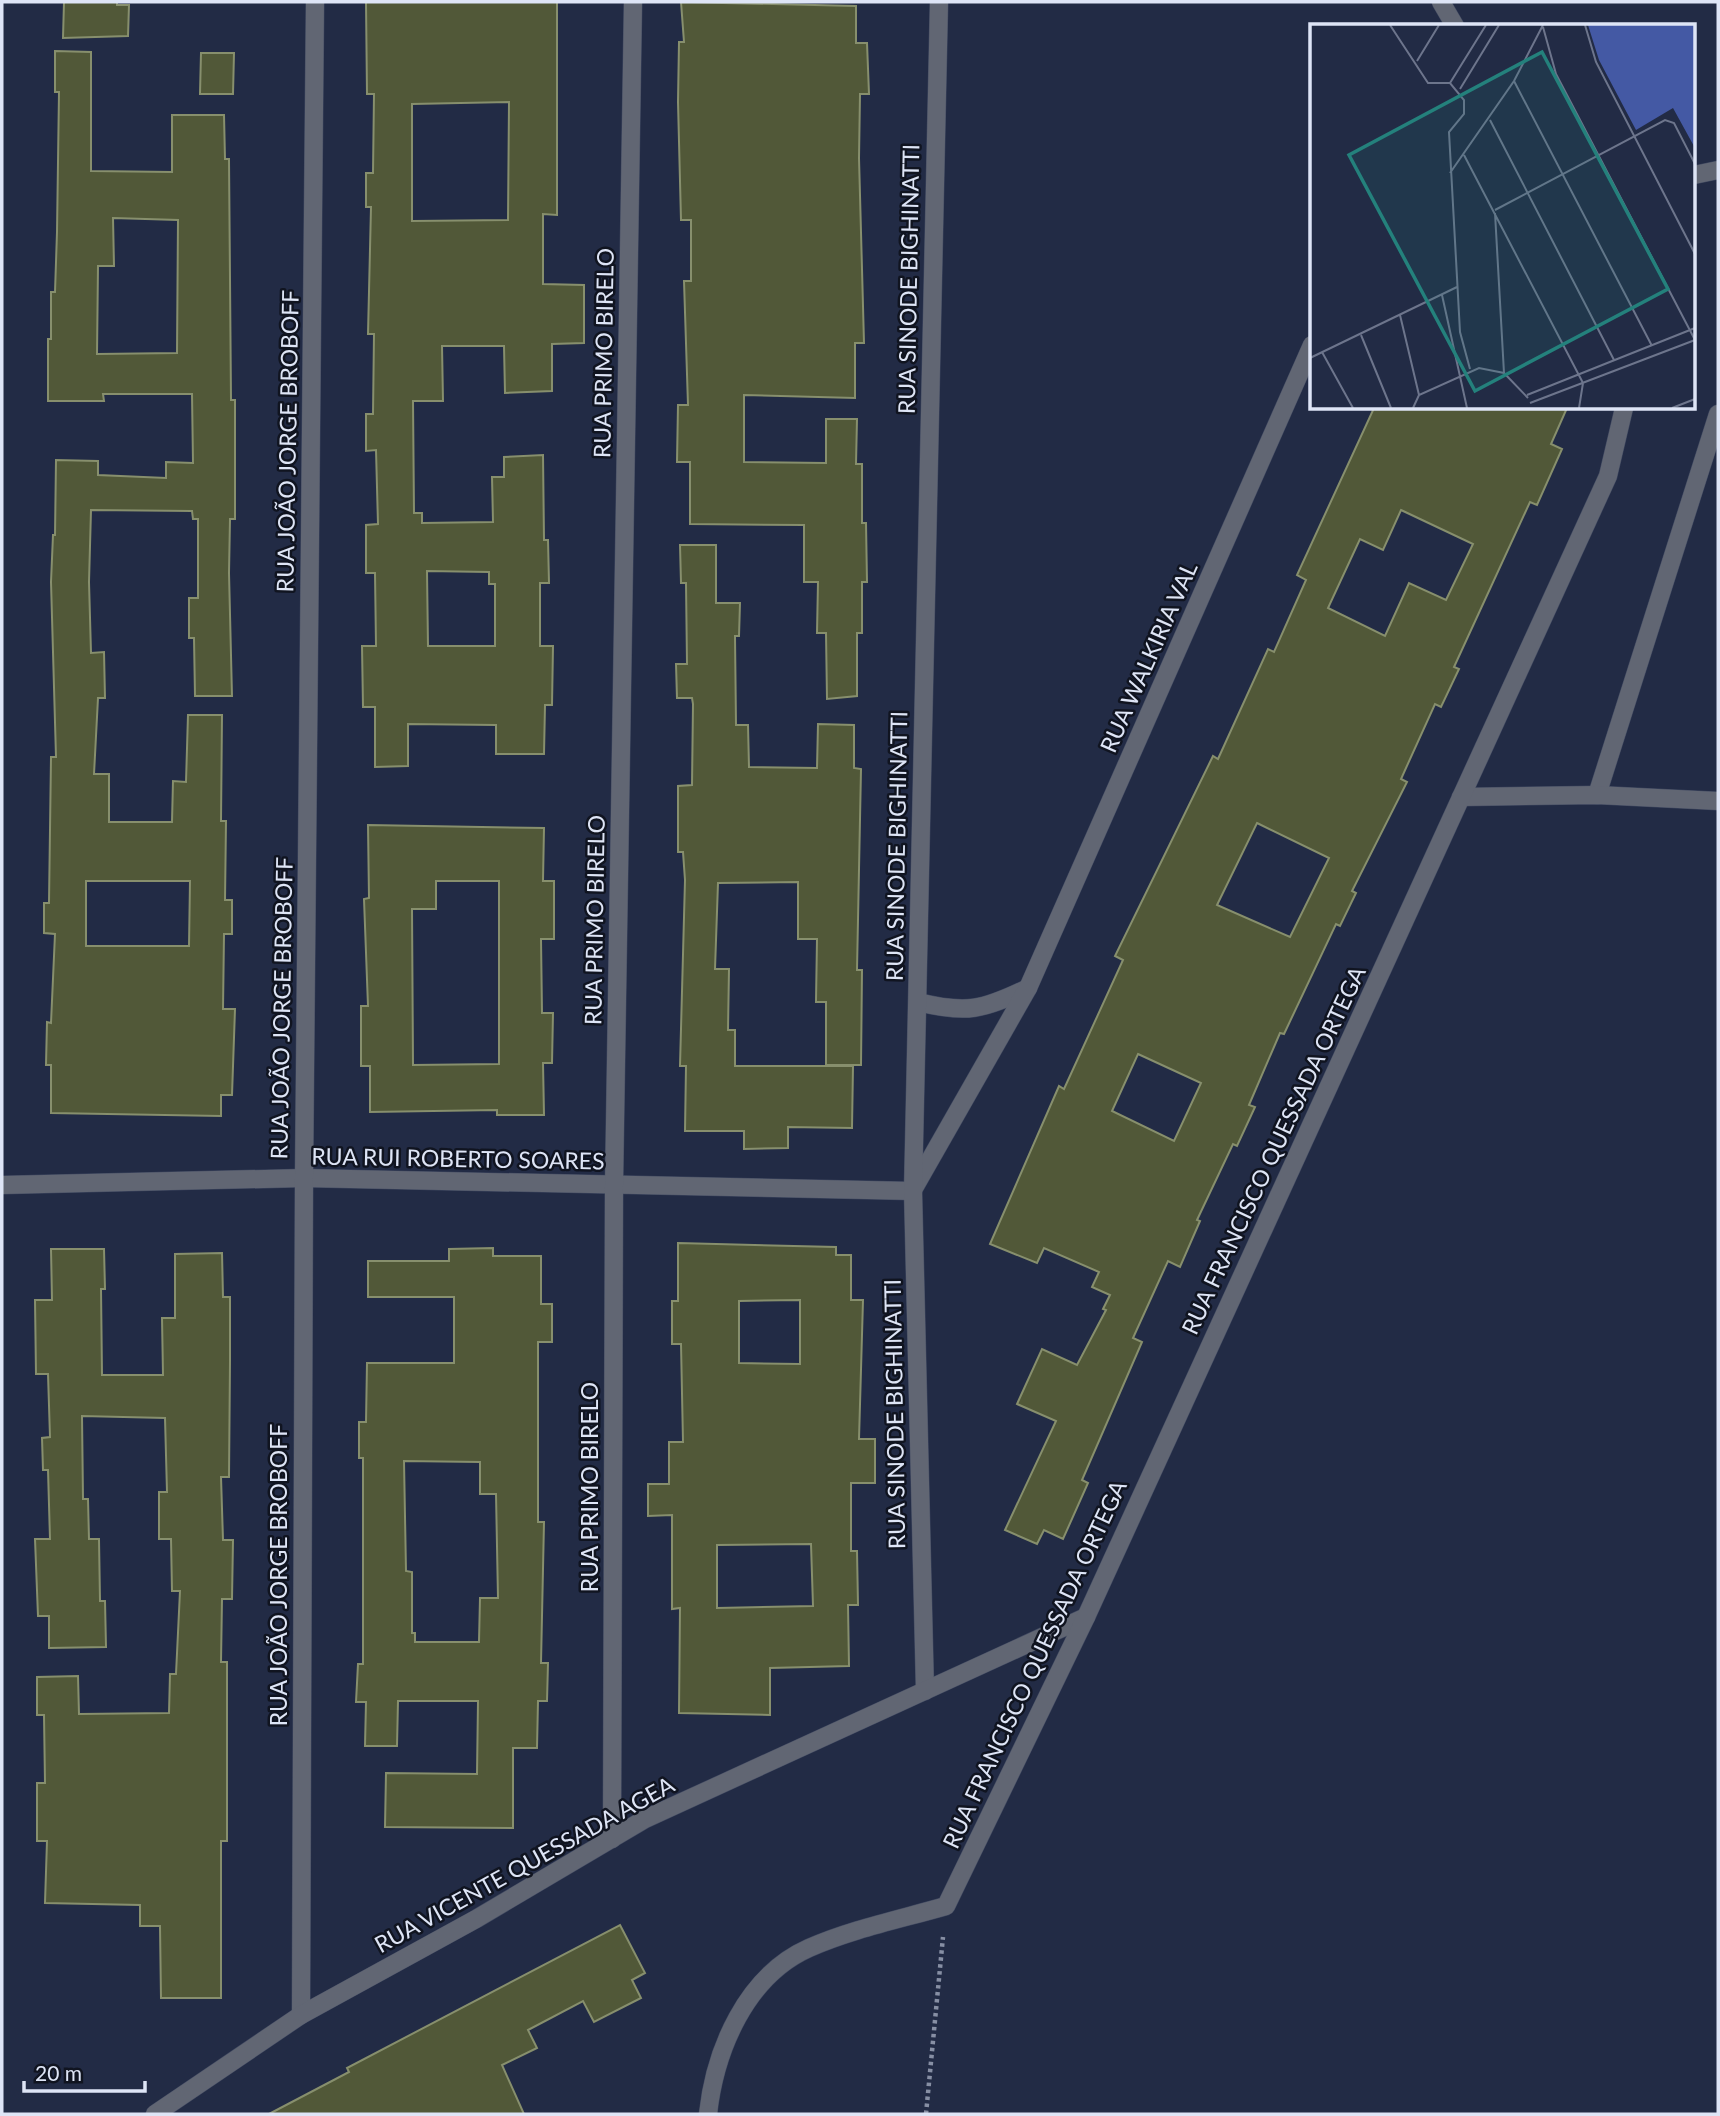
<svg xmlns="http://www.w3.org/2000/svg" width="1720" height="2116" viewBox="0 0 1720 2116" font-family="Lato,sans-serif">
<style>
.building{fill:#515838;stroke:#878f6d;stroke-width:2;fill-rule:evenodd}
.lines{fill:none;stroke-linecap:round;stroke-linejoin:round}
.minor-casing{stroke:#404961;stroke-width:19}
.path{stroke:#878fa4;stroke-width:4.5;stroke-dasharray:3.5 3.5;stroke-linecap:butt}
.minor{stroke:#616673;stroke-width:18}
.labels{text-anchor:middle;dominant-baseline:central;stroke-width:5;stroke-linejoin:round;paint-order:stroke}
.street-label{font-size:23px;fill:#dee5f6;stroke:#101420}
.inset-road{fill:none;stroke:#6d758c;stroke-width:2}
.view{fill:#24817c;fill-opacity:0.15;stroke:#24817c;stroke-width:3.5}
.inset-edge{fill:none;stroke:#dee5f6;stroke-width:3.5}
</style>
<rect width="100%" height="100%" fill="#222b45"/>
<g class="building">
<path d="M 64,2 L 117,2 L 117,5 L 129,5 L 128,36 L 63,38 Z"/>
<path d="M 366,2 L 557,2 L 557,215 L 543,214 L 543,284 L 584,285 L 584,343 L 552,344 L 552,391 L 505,393 L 504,346 L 442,346 L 443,401 L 413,401 L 414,513 L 422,513 L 422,523 L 493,522 L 492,477 L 504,477 L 504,457 L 543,455 L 544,540 L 548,540 L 549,583 L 540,583 L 540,646 L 553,646 L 552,705 L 545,705 L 544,754 L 496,754 L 496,725 L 408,724 L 408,766 L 375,767 L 375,707 L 363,707 L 362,646 L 376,646 L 375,573 L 366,573 L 366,525 L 378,524 L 376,450 L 366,451 L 366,414 L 373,414 L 374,334 L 368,334 L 371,207 L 366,207 L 366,173 L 373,173 L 374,94 L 367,94 ZM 509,102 L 508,220 L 412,221 L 412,104 ZM 427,571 L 489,572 L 489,584 L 495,584 L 495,646 L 428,646 Z"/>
<path d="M 681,2 L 856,6 L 856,43 L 867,43 L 869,94 L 860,94 L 859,158 L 864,343 L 855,343 L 855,398 L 744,395 L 744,462 L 826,463 L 826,419 L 857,419 L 856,464 L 862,464 L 862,523 L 866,523 L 867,582 L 862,582 L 862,633 L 857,633 L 857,696 L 827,699 L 826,633 L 817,633 L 818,582 L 804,582 L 804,525 L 690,524 L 690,462 L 677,462 L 678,405 L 688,405 L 684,281 L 691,281 L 691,220 L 681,220 L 678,102 L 679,42 L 684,42 Z"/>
<path d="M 55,51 L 91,52 L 91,171 L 172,172 L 172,115 L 224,115 L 225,159 L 229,159 L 231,400 L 235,400 L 235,519 L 230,519 L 229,573 L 232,696 L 195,696 L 194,638 L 189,638 L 189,598 L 198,598 L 198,519 L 193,519 L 192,511 L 91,510 L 89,582 L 91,653 L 104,652 L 105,698 L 98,698 L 94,774 L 109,774 L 109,822 L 172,822 L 173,781 L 186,782 L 188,715 L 222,715 L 221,821 L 226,821 L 225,900 L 232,900 L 232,934 L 224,934 L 223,1009 L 235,1009 L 232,1095 L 221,1095 L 221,1116 L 51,1113 L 51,1065 L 46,1065 L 47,1022 L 51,1023 L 55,934 L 44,933 L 44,903 L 49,903 L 51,757 L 56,757 L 51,582 L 53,535 L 55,535 L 56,460 L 98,461 L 98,475 L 166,478 L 166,462 L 193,463 L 192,394 L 103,394 L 104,401 L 48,401 L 48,339 L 51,339 L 51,292 L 55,292 L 57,232 L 59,92 L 55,92 ZM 113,218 L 178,220 L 177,353 L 97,354 L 98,266 L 114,266 ZM 86,881 L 190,881 L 189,946 L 86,946 Z"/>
<path d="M 201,53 L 234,53 L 233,94 L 200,94 Z"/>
<path d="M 1374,408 L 1567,408 L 1551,444 L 1562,449 L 1537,505 L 1530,502 L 1454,667 L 1459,669 L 1441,707 L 1435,704 L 1401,779 L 1407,782 L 1352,891 L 1356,893 L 1340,926 L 1336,924 L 1284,1034 L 1280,1033 L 1249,1105 L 1255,1107 L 1237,1146 L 1233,1144 L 1197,1220 L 1200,1221 L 1180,1267 L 1168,1261 L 1133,1338 L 1142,1342 L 1082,1480 L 1088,1483 L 1063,1539 L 1044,1530 L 1037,1544 L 1005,1530 L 1056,1421 L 1017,1404 L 1042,1349 L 1077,1365 L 1106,1310 L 1103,1309 L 1110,1295 L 1092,1287 L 1099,1272 L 1044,1248 L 1037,1263 L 990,1244 L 1059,1086 L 1064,1089 L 1123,960 L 1115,956 L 1213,756 L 1218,759 L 1268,649 L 1274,652 L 1306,580 L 1297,575 ZM 1401,510 L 1473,544 L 1446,600 L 1409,583 L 1385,636 L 1328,608 L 1360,539 L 1383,550 ZM 1257,823 L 1329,858 L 1290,937 L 1217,905 ZM 1138,1054 L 1201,1083 L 1174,1141 L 1112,1111 Z"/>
<path d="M 680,545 L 716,545 L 716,603 L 740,603 L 739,636 L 735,636 L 736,725 L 748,725 L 749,767 L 817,768 L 818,724 L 854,725 L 854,768 L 861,769 L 857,970 L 862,970 L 861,1065 L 826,1065 L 826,1002 L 816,1002 L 817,939 L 798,939 L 798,882 L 718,883 L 715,969 L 729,969 L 728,1030 L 735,1030 L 735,1066 L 853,1066 L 852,1128 L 788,1127 L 788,1148 L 744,1149 L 744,1131 L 685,1131 L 686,1066 L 680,1066 L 685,880 L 683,852 L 678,852 L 678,786 L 692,785 L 693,704 L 692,698 L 677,698 L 676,664 L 687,664 L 686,583 L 681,583 Z"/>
<path d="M 368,825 L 544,828 L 543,881 L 554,881 L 554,939 L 541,939 L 542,1013 L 553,1013 L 552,1063 L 543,1063 L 544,1115 L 497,1115 L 497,1110 L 370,1112 L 370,1066 L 361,1066 L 361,1006 L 368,1006 L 364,899 L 369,898 ZM 436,881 L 499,881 L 499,1064 L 413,1065 L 412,909 L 436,909 Z"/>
<path d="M 678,1243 L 836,1247 L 836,1255 L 851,1255 L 851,1300 L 863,1300 L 859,1439 L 875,1439 L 875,1483 L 851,1483 L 851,1551 L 857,1551 L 858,1605 L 848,1605 L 849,1666 L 770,1668 L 770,1715 L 679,1713 L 680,1608 L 672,1609 L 672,1515 L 648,1516 L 648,1484 L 669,1484 L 669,1442 L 683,1442 L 681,1344 L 672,1344 L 672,1301 L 678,1301 ZM 800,1300 L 800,1364 L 739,1363 L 739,1301 ZM 811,1544 L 813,1606 L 717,1608 L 717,1545 Z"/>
<path d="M 493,1248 L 493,1256 L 541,1256 L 541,1304 L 552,1304 L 552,1342 L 538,1342 L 538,1522 L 544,1522 L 541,1663 L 548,1663 L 547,1701 L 538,1701 L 537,1748 L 513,1748 L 513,1828 L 385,1827 L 386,1773 L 477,1774 L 478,1701 L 398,1701 L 397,1746 L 365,1746 L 366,1702 L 356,1702 L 358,1664 L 363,1664 L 363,1458 L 359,1458 L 359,1422 L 366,1422 L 367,1363 L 454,1363 L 454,1297 L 368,1297 L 368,1261 L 449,1261 L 449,1249 ZM 404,1461 L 480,1462 L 480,1494 L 496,1494 L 498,1598 L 480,1598 L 479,1642 L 415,1642 L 415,1633 L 412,1633 L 412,1572 L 406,1571 Z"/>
<path d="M 51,1249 L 104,1249 L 105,1289 L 101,1289 L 102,1375 L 163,1375 L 162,1318 L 175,1318 L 175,1254 L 222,1253 L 223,1297 L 230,1297 L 230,1361 L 229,1477 L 221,1477 L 223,1540 L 233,1540 L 232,1599 L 222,1599 L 221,1662 L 227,1662 L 227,1841 L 221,1841 L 221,1998 L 161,1998 L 160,1926 L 140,1926 L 140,1905 L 45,1903 L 47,1841 L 37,1841 L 37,1783 L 45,1783 L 44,1715 L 37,1715 L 37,1677 L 78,1676 L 79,1714 L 169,1713 L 170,1674 L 176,1674 L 180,1591 L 172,1591 L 171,1539 L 159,1539 L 159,1492 L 167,1492 L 165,1418 L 82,1416 L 83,1499 L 88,1499 L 89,1539 L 99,1539 L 100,1601 L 105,1601 L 106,1647 L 49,1648 L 49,1616 L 38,1616 L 35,1539 L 50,1539 L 48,1470 L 43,1470 L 42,1438 L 50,1437 L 48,1374 L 36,1374 L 35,1300 L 52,1300 Z"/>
<path d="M 620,1925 L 645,1973 L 632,1980 L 641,1998 L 594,2022 L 583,2001 L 528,2030 L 537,2048 L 502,2065 L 524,2114 L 269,2114 L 349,2072 L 347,2068 Z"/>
</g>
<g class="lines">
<defs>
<g id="minor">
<path d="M 1441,2 L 1455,26"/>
<path d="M 1694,175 L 1718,170"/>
<path d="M 1597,795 L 1718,414"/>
<path d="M 1461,797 L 1597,795 L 1718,801"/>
<path d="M 918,1002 C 966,1014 983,1010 1028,988"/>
<path d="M 2,1185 L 304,1178 L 913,1191"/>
<path d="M 914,1188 L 1028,988 L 1312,345"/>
<path d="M 925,1691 L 913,1191 L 939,2"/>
<path d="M 612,1839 L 614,1186 L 633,2"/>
<path d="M 301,2015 L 304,1178 L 315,2"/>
<path d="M 155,2114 L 301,2015 L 476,1919 L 645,1819 L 1086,1617"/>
<path d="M 708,2114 C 715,2050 746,1976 809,1948 C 852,1929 901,1919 946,1906 L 1086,1617 L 1608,476 L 1624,408"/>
</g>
</defs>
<use href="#minor" class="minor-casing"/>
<path class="path" d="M 926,2114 L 943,1937"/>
<use href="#minor" class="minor"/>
</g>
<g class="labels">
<g class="street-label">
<text transform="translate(908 279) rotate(-89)">RUA SINODE BIGHINATTI</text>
<text transform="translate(603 353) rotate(-89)">RUA PRIMO BIRELO</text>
<text transform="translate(287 441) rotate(-89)">RUA JOÃO JORGE BROBOFF</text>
<text transform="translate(1148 657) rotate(-66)">RUA WALKIRIA VAL</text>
<text transform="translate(896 846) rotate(-89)">RUA SINODE BIGHINATTI</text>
<text transform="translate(594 920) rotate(-89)">RUA PRIMO BIRELO</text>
<text transform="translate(281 1008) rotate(-89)">RUA JOÃO JORGE BROBOFF</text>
<text transform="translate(1273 1150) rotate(-65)">RUA FRANCISCO QUESSADA ORTEGA</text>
<text transform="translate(458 1158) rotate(1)">RUA RUI ROBERTO SOARES</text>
<text transform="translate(894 1414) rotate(-91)">RUA SINODE BIGHINATTI</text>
<text transform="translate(589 1487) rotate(-90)">RUA PRIMO BIRELO</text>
<text transform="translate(278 1575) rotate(-90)">RUA JOÃO JORGE BROBOFF</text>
<text transform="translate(1034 1664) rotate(-65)">RUA FRANCISCO QUESSADA ORTEGA</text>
<text transform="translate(524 1864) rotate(-29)">RUA VICENTE QUESSADA AGEA</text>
</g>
</g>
<g transform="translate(1310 24)">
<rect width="385" height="385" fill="#222b45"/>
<path d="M 278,1 L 385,1 L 385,124 L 363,84 L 326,106 L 289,36 Z" fill="#4459a4"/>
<path class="inset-road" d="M 80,1 L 118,59 L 140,59 L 154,76 L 154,90 L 139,108 L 150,308 L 160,345M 275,1 L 286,38 L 385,230M 233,3 L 246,50 L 385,316M 107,37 L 129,1M 204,57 L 342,322M 140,59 L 176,1M 150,65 L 189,1M 180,96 L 304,336M 154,131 L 273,359M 140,149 L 204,57 L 233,1M 185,186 L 355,96 L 364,99 L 385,140M 185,189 L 194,349M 132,271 L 157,384M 90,291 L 109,371M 51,311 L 81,384M 12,328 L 43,384M 0,334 L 147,263M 217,371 L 385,304M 220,379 L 385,316M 103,384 L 109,371 L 169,344 L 194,349 L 218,374M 269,384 L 273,359M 362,384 L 385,375"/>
<path class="view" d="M 232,28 L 358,265 L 165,367 L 39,131 Z"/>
<rect width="385" height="385" class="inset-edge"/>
</g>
<rect width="1720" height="2116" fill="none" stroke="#dee5f6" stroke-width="7"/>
<path d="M24 2081v10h121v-10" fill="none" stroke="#dee5f6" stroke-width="3.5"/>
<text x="35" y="2081" font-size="21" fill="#dee5f6" stroke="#101420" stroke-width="5" paint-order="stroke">20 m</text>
</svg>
